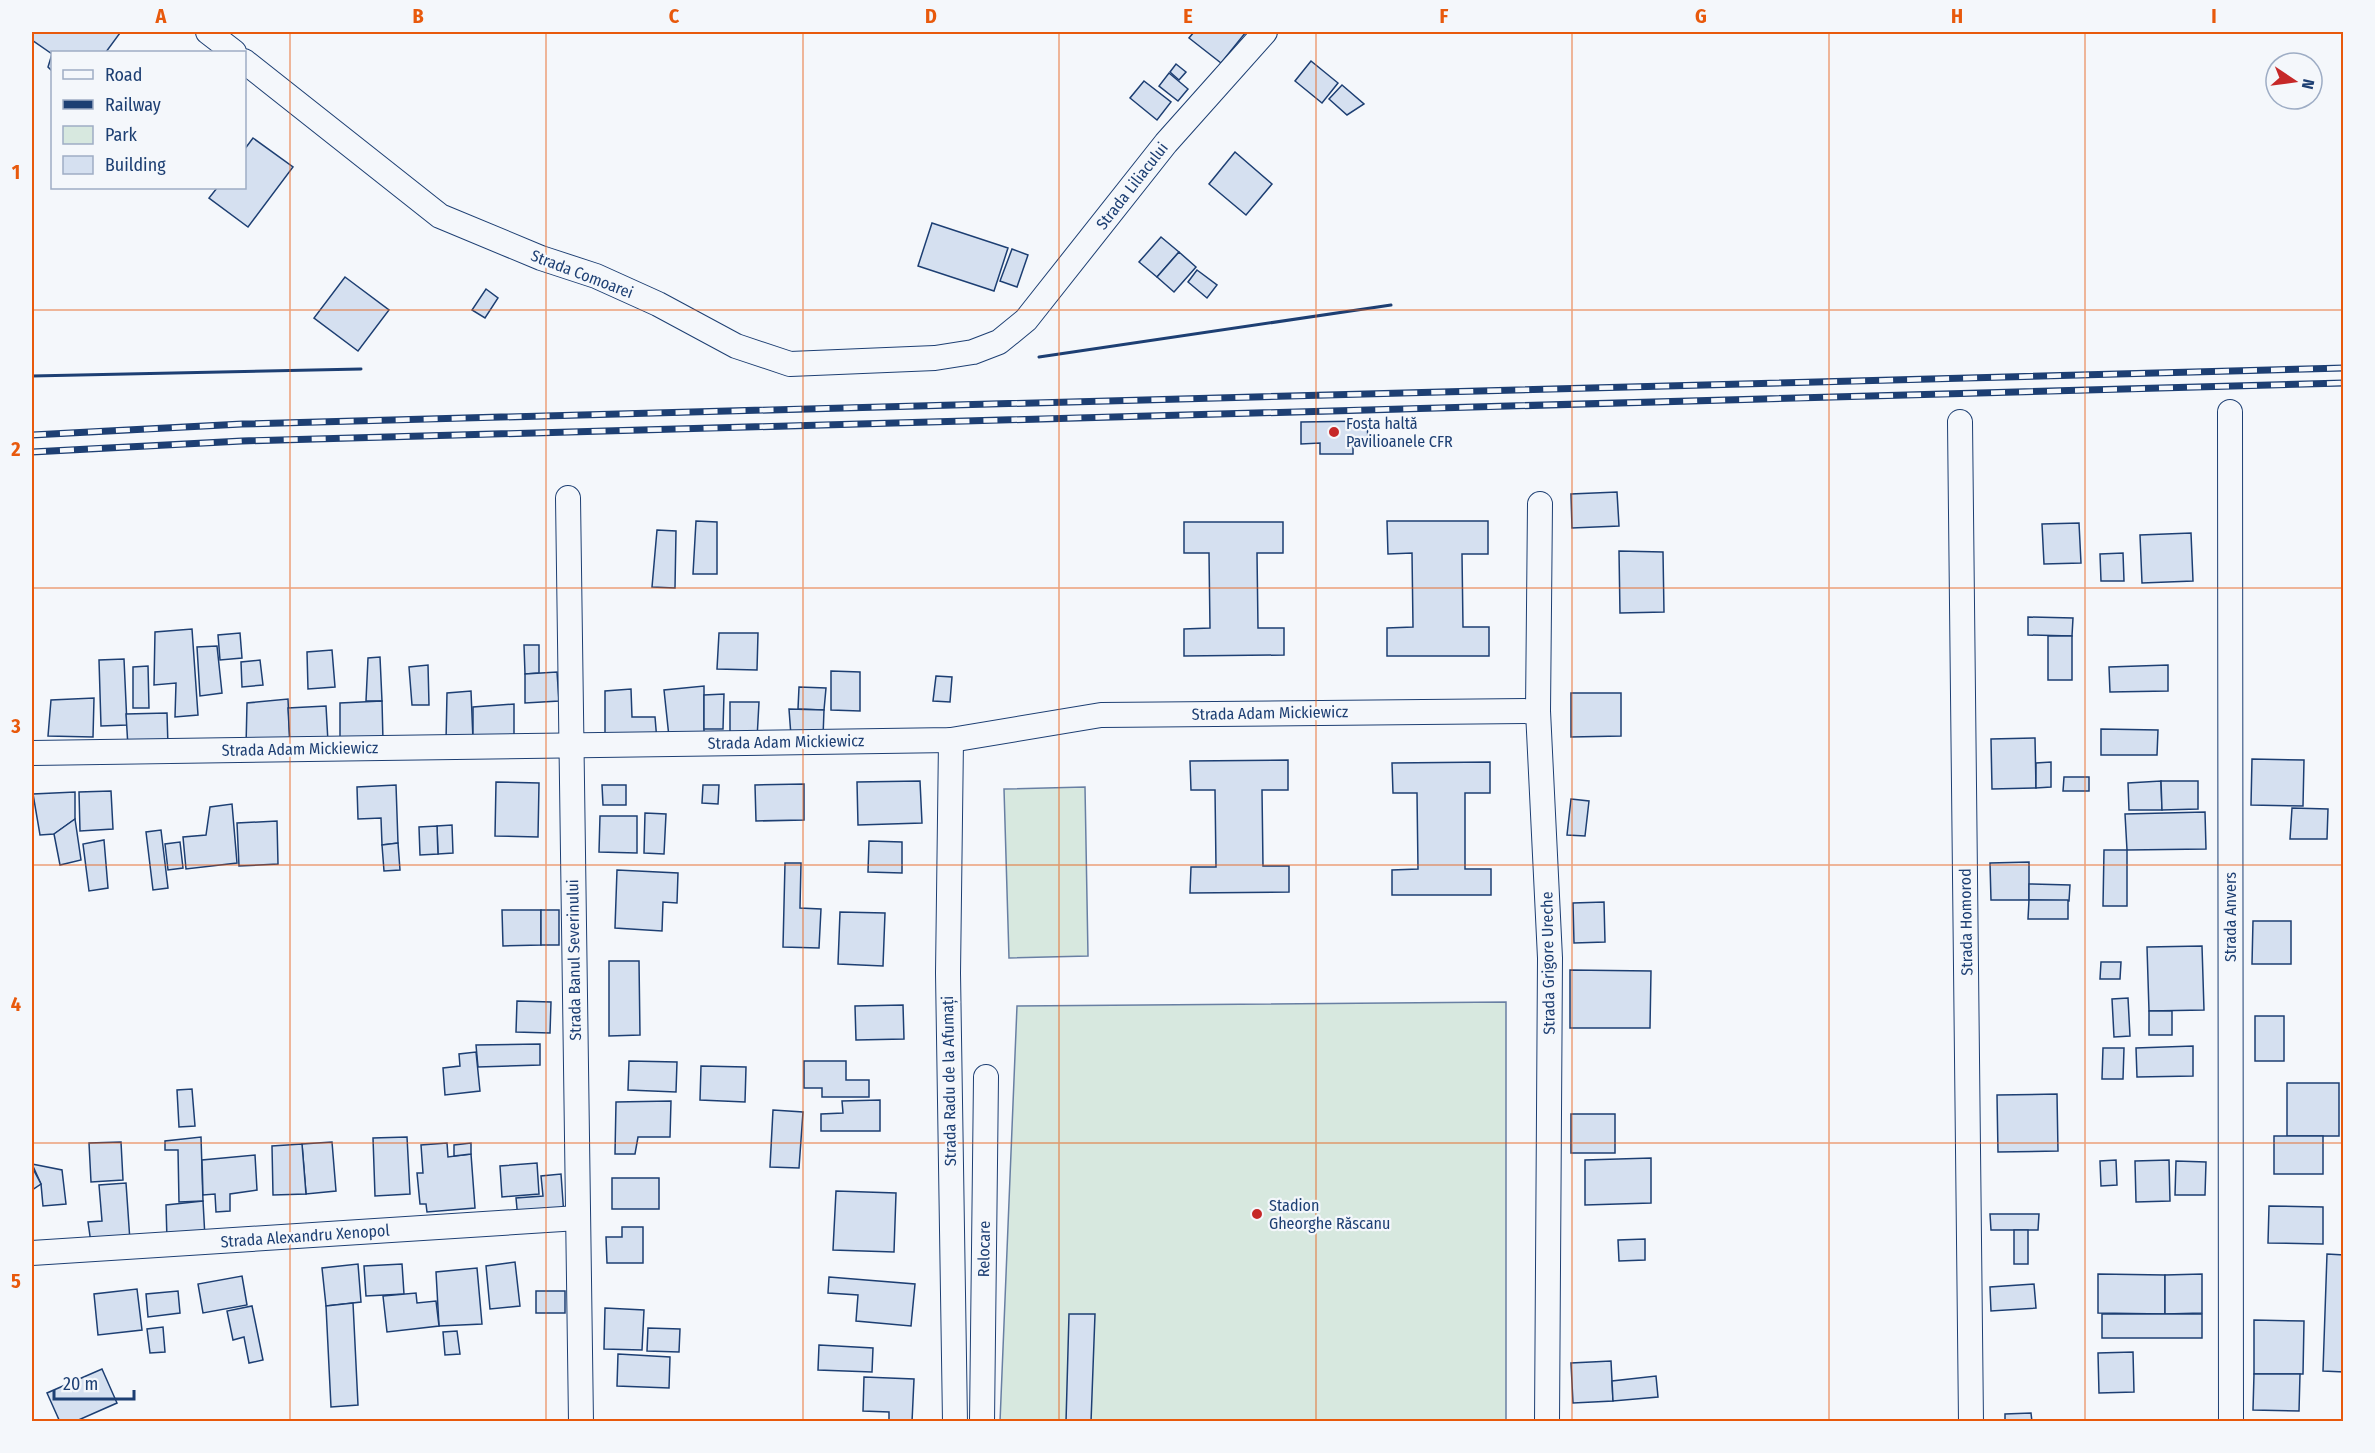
<svg xmlns="http://www.w3.org/2000/svg" width="2375" height="1453" viewBox="0 0 2375 1453" font-family="'Fira Sans Condensed',sans-serif">
<style>
.green{fill:#d7e8df;stroke:#687fa3;stroke-width:1.5}
.building{fill:#d5e0f0;stroke:#1d3f73;stroke-width:1.5}
.lines{fill:none;stroke-linecap:round;stroke-linejoin:round}
.minor-casing{stroke:#1d3f73;stroke-width:26}
.minor{stroke:#f4f7fb;stroke-width:24}
.rail-casing{stroke:#1d3f73;stroke-width:7}
.rail{stroke:#f4f7fb;stroke-width:4.5;stroke-dasharray:14;stroke-linecap:butt}
.wall{stroke:#1d3f73;stroke-width:3}
.grid{fill:none;stroke:#e8590c;stroke-width:1.5;stroke-opacity:0.55}
.poi-dot{fill:#c62828;stroke:#f4f7fb;stroke-width:2}
.labels{text-anchor:middle;dominant-baseline:central;stroke-width:4.5;stroke-linejoin:round;paint-order:stroke}
.street-label{font-size:16px;fill:#1d3f73;stroke:#f4f7fb}
.poi-label{font-size:16px;fill:#1d3f73;stroke:#f4f7fb;text-anchor:start}
.neatline{fill:none;stroke:#e8590c;stroke-width:2}
.grid-label{font-size:20px;text-anchor:middle;font-weight:bold;fill:#e8590c}
</style>
<rect width="100%" height="100%" fill="#f4f7fb"/>
<g class="green">
<path d="M 1085,787 L 1088,956 L 1009,958 L 1004,789 Z"/>
<path d="M 1506,1002 L 1506,1421 L 1000,1422 L 1017,1006 Z"/>
</g>
<g class="building">
<path d="M 32,32 L 117,32 L 120,33 L 106,52 L 52,52 L 52,71 L 48,67 L 52,54 L 32,40 Z"/>
<path d="M 1194,32 L 1246,32 L 1221,63 L 1189,38 Z"/>
<path d="M 1311,61 L 1338,83 L 1322,103 L 1295,81 Z"/>
<path d="M 1176,64 L 1186,72 L 1179,80 L 1170,72 Z"/>
<path d="M 1169,73 L 1188,89 L 1178,101 L 1159,86 Z"/>
<path d="M 1144,81 L 1171,102 L 1157,120 L 1130,98 Z"/>
<path d="M 1342,85 L 1364,104 L 1347,115 L 1329,99 Z"/>
<path d="M 253,138 L 293,167 L 248,227 L 209,198 L 217,188 L 244,188 L 244,150 Z"/>
<path d="M 1235,152 L 1272,184 L 1246,215 L 1209,184 Z"/>
<path d="M 932,223 L 1008,248 L 994,291 L 918,266 Z"/>
<path d="M 1161,237 L 1179,252 L 1157,277 L 1139,262 Z"/>
<path d="M 1012,249 L 1028,255 L 1017,287 L 1000,281 Z"/>
<path d="M 1179,252 L 1196,267 L 1174,292 L 1157,277 Z"/>
<path d="M 1197,270 L 1217,285 L 1207,298 L 1188,282 Z"/>
<path d="M 345,277 L 389,310 L 358,351 L 314,318 Z"/>
<path d="M 486,289 L 498,298 L 485,318 L 472,310 Z"/>
<path d="M 1367,421 L 1368,441 L 1353,442 L 1353,454 L 1320,454 L 1320,443 L 1301,444 L 1301,422 Z"/>
<path d="M 1617,492 L 1619,526 L 1572,528 L 1571,494 Z"/>
<path d="M 696,521 L 717,522 L 717,574 L 693,574 Z"/>
<path d="M 1387,521 L 1488,521 L 1488,554 L 1462,554 L 1463,627 L 1489,627 L 1489,656 L 1387,656 L 1387,628 L 1413,627 L 1412,553 L 1388,554 Z"/>
<path d="M 1184,522 L 1283,522 L 1283,553 L 1257,553 L 1258,628 L 1284,628 L 1284,655 L 1184,656 L 1184,629 L 1210,628 L 1209,553 L 1184,553 Z"/>
<path d="M 2079,523 L 2081,563 L 2044,564 L 2042,524 Z"/>
<path d="M 657,530 L 676,531 L 675,588 L 652,587 Z"/>
<path d="M 2191,533 L 2193,581 L 2142,583 L 2140,535 Z"/>
<path d="M 1619,551 L 1663,552 L 1664,612 L 1620,613 Z"/>
<path d="M 2123,553 L 2124,581 L 2101,581 L 2100,554 Z"/>
<path d="M 2028,617 L 2073,618 L 2072,636 L 2028,635 Z"/>
<path d="M 192,629 L 198,715 L 175,717 L 176,683 L 154,685 L 155,632 Z"/>
<path d="M 240,633 L 242,658 L 220,660 L 218,635 Z"/>
<path d="M 719,633 L 758,633 L 757,670 L 717,669 Z"/>
<rect x="2048" y="636" width="24" height="44"/>
<path d="M 524,645 L 539,645 L 539,673 L 525,674 Z"/>
<path d="M 217,646 L 222,693 L 200,696 L 197,647 Z"/>
<path d="M 332,650 L 335,687 L 308,689 L 307,652 Z"/>
<path d="M 380,657 L 382,701 L 366,701 L 368,658 Z"/>
<path d="M 124,659 L 127,725 L 101,726 L 99,660 Z"/>
<path d="M 260,660 L 263,685 L 242,687 L 241,662 Z"/>
<path d="M 428,665 L 429,705 L 412,705 L 409,667 Z"/>
<path d="M 2168,665 L 2168,691 L 2110,692 L 2109,667 Z"/>
<path d="M 148,666 L 149,708 L 133,708 L 133,667 Z"/>
<path d="M 831,671 L 860,672 L 860,711 L 831,710 Z"/>
<path d="M 557,672 L 559,701 L 525,703 L 525,674 Z"/>
<path d="M 936,676 L 952,677 L 950,702 L 933,701 Z"/>
<path d="M 704,686 L 704,737 L 669,737 L 664,690 Z"/>
<path d="M 799,687 L 826,688 L 824,710 L 798,709 Z"/>
<path d="M 631,689 L 632,717 L 655,717 L 657,741 L 605,742 L 605,691 Z"/>
<path d="M 471,691 L 473,740 L 446,741 L 447,693 Z"/>
<path d="M 1571,693 L 1621,693 L 1621,736 L 1571,737 Z"/>
<path d="M 724,694 L 723,729 L 704,729 L 704,695 Z"/>
<path d="M 94,698 L 93,737 L 48,736 L 51,700 Z"/>
<path d="M 288,699 L 290,745 L 246,747 L 247,703 Z"/>
<path d="M 382,701 L 383,741 L 340,743 L 340,703 Z"/>
<path d="M 730,702 L 759,702 L 757,739 L 730,739 Z"/>
<path d="M 514,704 L 514,738 L 473,740 L 473,707 Z"/>
<path d="M 326,706 L 328,742 L 290,745 L 288,708 Z"/>
<path d="M 789,709 L 824,710 L 823,737 L 791,736 Z"/>
<path d="M 167,713 L 168,746 L 128,747 L 126,714 Z"/>
<path d="M 2101,729 L 2158,730 L 2157,755 L 2101,755 Z"/>
<path d="M 2035,738 L 2036,788 L 1992,789 L 1991,739 Z"/>
<path d="M 2252,759 L 2304,760 L 2303,806 L 2251,805 Z"/>
<path d="M 1288,760 L 1288,790 L 1262,790 L 1263,866 L 1289,866 L 1289,892 L 1190,893 L 1191,867 L 1216,867 L 1215,790 L 1191,790 L 1190,761 Z"/>
<path d="M 1490,762 L 1490,793 L 1465,793 L 1465,869 L 1491,869 L 1491,895 L 1392,895 L 1392,870 L 1418,869 L 1417,793 L 1393,793 L 1392,763 Z"/>
<path d="M 2051,762 L 2051,787 L 2036,788 L 2036,763 Z"/>
<path d="M 2342,766 L 2344,766 L 2342,847 Z"/>
<path d="M 2064,777 L 2089,777 L 2089,791 L 2063,791 Z"/>
<path d="M 920,781 L 922,823 L 858,825 L 857,782 Z"/>
<path d="M 2161,781 L 2162,810 L 2129,810 L 2128,783 Z"/>
<path d="M 2161,781 L 2198,781 L 2198,809 L 2162,810 Z"/>
<path d="M 496,782 L 539,783 L 538,837 L 495,836 Z"/>
<path d="M 804,784 L 804,820 L 756,821 L 755,785 Z"/>
<path d="M 396,785 L 398,843 L 382,845 L 381,818 L 358,819 L 357,787 Z"/>
<path d="M 602,785 L 626,785 L 626,805 L 603,805 Z"/>
<path d="M 703,785 L 719,785 L 718,804 L 702,803 Z"/>
<path d="M 111,791 L 113,829 L 80,831 L 79,792 Z"/>
<path d="M 75,792 L 75,819 L 54,834 L 40,835 L 33,794 Z"/>
<path d="M 1571,799 L 1589,801 L 1585,836 L 1567,835 Z"/>
<path d="M 232,804 L 237,863 L 186,869 L 183,837 L 206,835 L 210,807 Z"/>
<path d="M 2292,808 L 2328,809 L 2327,839 L 2290,839 Z"/>
<path d="M 2205,812 L 2206,849 L 2127,850 L 2125,814 Z"/>
<path d="M 645,813 L 666,814 L 664,854 L 644,853 Z"/>
<path d="M 600,816 L 637,816 L 637,853 L 599,852 Z"/>
<path d="M 75,819 L 81,860 L 60,865 L 54,834 Z"/>
<path d="M 277,821 L 278,864 L 239,866 L 237,823 Z"/>
<path d="M 452,825 L 453,853 L 438,854 L 437,826 Z"/>
<path d="M 437,826 L 438,854 L 420,855 L 419,827 Z"/>
<path d="M 161,830 L 168,888 L 153,890 L 146,832 Z"/>
<path d="M 104,840 L 108,888 L 89,891 L 83,844 Z"/>
<path d="M 869,841 L 902,842 L 902,873 L 868,872 Z"/>
<path d="M 180,842 L 183,868 L 168,870 L 165,844 Z"/>
<path d="M 398,843 L 400,870 L 384,871 L 382,845 Z"/>
<path d="M 2104,850 L 2127,850 L 2127,906 L 2103,906 Z"/>
<path d="M 2029,862 L 2029,900 L 1991,900 L 1990,863 Z"/>
<path d="M 785,863 L 801,863 L 800,908 L 821,909 L 819,948 L 783,947 Z"/>
<path d="M 617,870 L 678,873 L 677,903 L 663,902 L 662,931 L 615,928 Z"/>
<path d="M 2029,884 L 2070,885 L 2069,901 L 2029,900 Z"/>
<path d="M 2029,900 L 2068,900 L 2068,919 L 2028,919 Z"/>
<path d="M 1604,902 L 1605,942 L 1574,943 L 1573,903 Z"/>
<path d="M 502,910 L 541,910 L 541,945 L 503,946 Z"/>
<rect x="541" y="910" width="18" height="35"/>
<path d="M 840,912 L 885,913 L 883,966 L 838,964 Z"/>
<path d="M 2253,921 L 2291,921 L 2291,964 L 2252,964 Z"/>
<path d="M 2202,946 L 2204,1010 L 2149,1011 L 2147,947 Z"/>
<path d="M 609,961 L 639,961 L 640,1035 L 609,1036 Z"/>
<path d="M 2101,962 L 2121,962 L 2120,979 L 2100,979 Z"/>
<path d="M 1570,970 L 1651,971 L 1650,1028 L 1570,1028 Z"/>
<path d="M 2128,998 L 2130,1036 L 2114,1037 L 2112,999 Z"/>
<path d="M 517,1001 L 551,1002 L 550,1033 L 516,1032 Z"/>
<path d="M 903,1005 L 904,1039 L 856,1040 L 855,1006 Z"/>
<rect x="2149" y="1011" width="23" height="24"/>
<rect x="2255" y="1016" width="29" height="45"/>
<path d="M 540,1044 L 540,1065 L 478,1067 L 476,1045 Z"/>
<path d="M 2193,1046 L 2193,1076 L 2137,1077 L 2136,1048 Z"/>
<path d="M 2103,1048 L 2124,1048 L 2123,1079 L 2102,1079 Z"/>
<path d="M 476,1052 L 480,1091 L 445,1095 L 443,1068 L 460,1066 L 459,1054 Z"/>
<path d="M 629,1061 L 677,1062 L 676,1092 L 628,1090 Z"/>
<path d="M 804,1061 L 846,1061 L 846,1080 L 869,1080 L 869,1097 L 822,1097 L 822,1088 L 804,1088 Z"/>
<path d="M 701,1066 L 746,1067 L 745,1102 L 700,1100 Z"/>
<rect x="2287" y="1083" width="52" height="53"/>
<path d="M 192,1089 L 195,1126 L 179,1127 L 177,1090 Z"/>
<path d="M 2057,1094 L 2058,1151 L 1998,1152 L 1997,1095 Z"/>
<path d="M 880,1100 L 880,1131 L 821,1131 L 821,1114 L 843,1113 L 842,1101 Z"/>
<path d="M 671,1101 L 670,1137 L 638,1137 L 635,1154 L 615,1154 L 616,1102 Z"/>
<path d="M 773,1110 L 803,1112 L 799,1168 L 770,1167 Z"/>
<rect x="1571" y="1114" width="44" height="39"/>
<rect x="2274" y="1136" width="49" height="38"/>
<path d="M 201,1137 L 203,1201 L 179,1202 L 178,1150 L 165,1150 L 165,1141 Z"/>
<path d="M 407,1137 L 410,1194 L 375,1196 L 373,1138 Z"/>
<path d="M 121,1142 L 123,1180 L 91,1182 L 89,1143 Z"/>
<path d="M 332,1142 L 336,1191 L 306,1194 L 302,1144 Z"/>
<path d="M 447,1143 L 448,1157 L 471,1154 L 475,1208 L 427,1212 L 426,1204 L 420,1204 L 417,1173 L 423,1173 L 421,1145 Z"/>
<path d="M 471,1143 L 471,1154 L 454,1156 L 454,1145 Z"/>
<path d="M 302,1144 L 306,1194 L 273,1195 L 272,1146 Z"/>
<path d="M 255,1155 L 257,1190 L 230,1194 L 230,1211 L 216,1212 L 215,1194 L 203,1195 L 202,1160 Z"/>
<path d="M 1651,1158 L 1651,1203 L 1585,1205 L 1585,1160 Z"/>
<path d="M 2116,1160 L 2117,1185 L 2101,1186 L 2100,1161 Z"/>
<path d="M 2169,1160 L 2170,1201 L 2136,1202 L 2135,1161 Z"/>
<path d="M 2176,1161 L 2206,1162 L 2205,1195 L 2175,1195 Z"/>
<path d="M 537,1163 L 539,1194 L 502,1197 L 500,1166 Z"/>
<path d="M 32,1164 L 62,1170 L 66,1204 L 43,1206 L 41,1184 Z"/>
<path d="M 32,1167 L 41,1184 L 32,1190 Z"/>
<path d="M 561,1174 L 564,1216 L 518,1219 L 516,1198 L 543,1196 L 541,1176 Z"/>
<rect x="612" y="1178" width="47" height="31"/>
<path d="M 126,1183 L 130,1241 L 91,1243 L 88,1222 L 102,1221 L 99,1185 Z"/>
<path d="M 836,1191 L 896,1193 L 894,1252 L 833,1250 Z"/>
<path d="M 203,1201 L 205,1238 L 167,1240 L 166,1205 Z"/>
<path d="M 2269,1206 L 2323,1207 L 2323,1244 L 2268,1243 Z"/>
<path d="M 1990,1214 L 2039,1214 L 2038,1230 L 1991,1230 Z"/>
<path d="M 622,1227 L 643,1227 L 643,1263 L 607,1263 L 606,1237 L 622,1237 Z"/>
<rect x="2014" y="1230" width="14" height="34"/>
<path d="M 1645,1239 L 1645,1260 L 1619,1261 L 1618,1240 Z"/>
<path d="M 2327,1254 L 2344,1255 L 2344,1372 L 2323,1371 Z"/>
<path d="M 515,1262 L 520,1306 L 490,1309 L 486,1266 Z"/>
<path d="M 358,1264 L 361,1302 L 326,1306 L 322,1268 Z"/>
<path d="M 402,1264 L 404,1294 L 366,1296 L 364,1266 Z"/>
<path d="M 477,1268 L 482,1324 L 439,1326 L 436,1272 Z"/>
<path d="M 2098,1274 L 2165,1275 L 2165,1314 L 2098,1313 Z"/>
<path d="M 2202,1274 L 2202,1313 L 2165,1314 L 2165,1275 Z"/>
<path d="M 242,1276 L 247,1305 L 203,1313 L 198,1284 Z"/>
<path d="M 829,1277 L 915,1284 L 911,1326 L 856,1321 L 858,1295 L 828,1293 Z"/>
<path d="M 2034,1284 L 2036,1308 L 1991,1311 L 1990,1287 Z"/>
<path d="M 137,1289 L 142,1330 L 98,1335 L 94,1294 Z"/>
<path d="M 178,1291 L 180,1313 L 148,1317 L 146,1294 Z"/>
<rect x="536" y="1291" width="29" height="22"/>
<path d="M 416,1293 L 417,1303 L 436,1301 L 439,1326 L 387,1332 L 383,1296 Z"/>
<path d="M 353,1303 L 358,1405 L 331,1407 L 326,1306 Z"/>
<path d="M 252,1306 L 263,1360 L 249,1363 L 244,1337 L 233,1340 L 227,1311 Z"/>
<path d="M 605,1308 L 644,1310 L 642,1350 L 604,1349 Z"/>
<path d="M 1069,1314 L 1095,1314 L 1091,1422 L 1066,1422 Z"/>
<rect x="2102" y="1314" width="100" height="24"/>
<path d="M 2254,1320 L 2304,1321 L 2303,1374 L 2254,1374 Z"/>
<path d="M 163,1327 L 165,1352 L 150,1353 L 147,1329 Z"/>
<path d="M 648,1328 L 680,1329 L 679,1352 L 647,1351 Z"/>
<path d="M 457,1331 L 460,1354 L 445,1355 L 443,1332 Z"/>
<path d="M 819,1345 L 873,1348 L 872,1372 L 818,1370 Z"/>
<path d="M 2133,1352 L 2134,1392 L 2099,1393 L 2098,1353 Z"/>
<path d="M 618,1354 L 670,1357 L 669,1388 L 617,1386 Z"/>
<path d="M 1611,1361 L 1613,1401 L 1573,1403 L 1571,1363 Z"/>
<path d="M 102,1369 L 117,1403 L 74,1422 L 60,1422 L 47,1393 Z"/>
<path d="M 2254,1374 L 2300,1374 L 2299,1411 L 2253,1410 Z"/>
<path d="M 1656,1376 L 1658,1397 L 1613,1401 L 1612,1381 Z"/>
<path d="M 864,1377 L 914,1379 L 912,1422 L 889,1422 L 889,1412 L 863,1411 Z"/>
<path d="M 2031,1413 L 2032,1422 L 2005,1422 L 2005,1414 Z"/>
</g>
<g class="lines">
<defs>
<g id="minor">
<path d="M 208,32 L 234,52"/>
<path d="M 244,61 L 440,216 L 541,258 L 596,276 L 658,304 L 736,346 L 790,364 L 935,358 L 973,352 L 999,342 L 1026,320 L 1166,143 L 1265,32"/>
<path d="M 2230,412 L 2231,1422"/>
<path d="M 1960,422 L 1971,1422"/>
<path d="M 568,498 L 581,1422"/>
<path d="M 1540,504 L 1538,711 L 1550,958 L 1547,1422"/>
<path d="M 951,740 L 948,973 L 955,1422"/>
<path d="M 32,753 L 951,740 L 1101,715 L 1538,711"/>
<path d="M 32,1253 L 578,1218"/>
<path d="M 982,1422 L 986,1077"/>
</g>
</defs>
<use href="#minor" class="minor-casing"/>
<use href="#minor" class="minor"/>
<defs>
<g id="rail">
<path d="M 32,435 L 242,424 L 2344,368"/>
<path d="M 32,452 L 242,441 L 2344,383"/>
</g>
</defs>
<use href="#rail" class="rail-casing"/>
<use href="#rail" class="rail"/>
<g class="wall">
<path d="M 1039,357 L 1391,305"/>
<path d="M 32,376 L 361,369"/>
</g>
</g>
<path class="grid" d="M 290,32 L 290,1422M 546,32 L 546,1422M 803,32 L 803,1422M 1059,32 L 1059,1422M 1316,32 L 1316,1422M 1572,32 L 1572,1422M 1829,32 L 1829,1422M 2085,32 L 2085,1422M 32,310 L 2344,310M 32,588 L 2344,588M 32,865 L 2344,865M 32,1143 L 2344,1143"/>
<g class="poi-dot">
<circle cx="1334" cy="432" r="6"/>
<circle cx="1257" cy="1214" r="6"/>
</g>
<g class="labels">
<g class="street-label">
<text transform="translate(1132 186) rotate(-52)">Strada Liliacului</text>
<text transform="translate(582 274) rotate(21)">Strada Comoarei</text>
<text transform="translate(1270 713) rotate(-1)">Strada Adam Mickiewicz</text>
<text transform="translate(786 742) rotate(-1)">Strada Adam Mickiewicz</text>
<text transform="translate(300 749) rotate(-1)">Strada Adam Mickiewicz</text>
<text transform="translate(2230 917) rotate(-90)">Strada Anvers</text>
<text transform="translate(1966 922) rotate(-91)">Strada Homorod</text>
<text transform="translate(574 960) rotate(-91)">Strada Banul Severinului</text>
<text transform="translate(1548 963) rotate(-91)">Strada Grigore Ureche</text>
<text transform="translate(949 1081) rotate(-91)">Strada Radu de la Afumați</text>
<text transform="translate(305 1236) rotate(-4)">Strada Alexandru Xenopol</text>
<text transform="translate(984 1249) rotate(-89)">Relocare</text>
</g>
<g class="poi-label">
<text x="1346" y="423">Fosta haltă<tspan x="1346" dy="18">Pavilioanele CFR</tspan></text>
<text x="1269" y="1205">Stadion<tspan x="1269" dy="18">Gheorghe Răscanu</tspan></text>
</g>
</g>
<rect width="2375" height="1453" fill="none" stroke="#f4f7fb" stroke-width="66"/>
<rect x="51" y="51" width="195" height="138" fill="#f4f7fb" stroke="#9eadc5" stroke-width="1.5"/>
<rect x="63" y="70" width="30" height="9" fill="#f4f7fb" stroke="#9eadc5" stroke-width="1.5"/>
<text x="105" y="81" font-size="18" fill="#1d3f73">Road</text>
<rect x="63" y="100" width="30" height="9" fill="#1d3f73" stroke="#9eadc5" stroke-width="1.5"/>
<text x="105" y="111" font-size="18" fill="#1d3f73">Railway</text>
<rect x="63" y="126" width="30" height="18" fill="#d7e8df" stroke="#9eadc5" stroke-width="1.5"/>
<text x="105" y="141" font-size="18" fill="#1d3f73">Park</text>
<rect x="63" y="156" width="30" height="18" fill="#d5e0f0" stroke="#9eadc5" stroke-width="1.5"/>
<text x="105" y="171" font-size="18" fill="#1d3f73">Building</text>
<g transform="translate(2294 81) rotate(103)"><circle r="28" fill="#f4f7fb" stroke="#9eadc5" stroke-width="1.5"/>
<path d="M0-4.5L10 22L0 15L-10 22Z" fill="#c62828"/>
<text y="-9" font-size="16" font-weight="bold" text-anchor="middle" fill="#1d3f73">N</text>
</g>
<path d="M54 1390v9h80v-9" fill="none" stroke="#1d3f73" stroke-width="3"/>
<text x="63" y="1390" font-size="18" fill="#1d3f73" stroke="#f4f7fb" stroke-width="4.5" paint-order="stroke">20 m</text>
<rect x="33" y="33" width="2309" height="1387" class="neatline"/>
<g class="grid-label">
<text x="161" y="23">A</text>
<text x="418" y="23">B</text>
<text x="674" y="23">C</text>
<text x="931" y="23">D</text>
<text x="1188" y="23">E</text>
<text x="1444" y="23">F</text>
<text x="1701" y="23">G</text>
<text x="1957" y="23">H</text>
<text x="2214" y="23">I</text>
<text x="16" y="179">1</text>
<text x="16" y="456">2</text>
<text x="16" y="733">3</text>
<text x="16" y="1011">4</text>
<text x="16" y="1288">5</text>
</g>
</svg>
